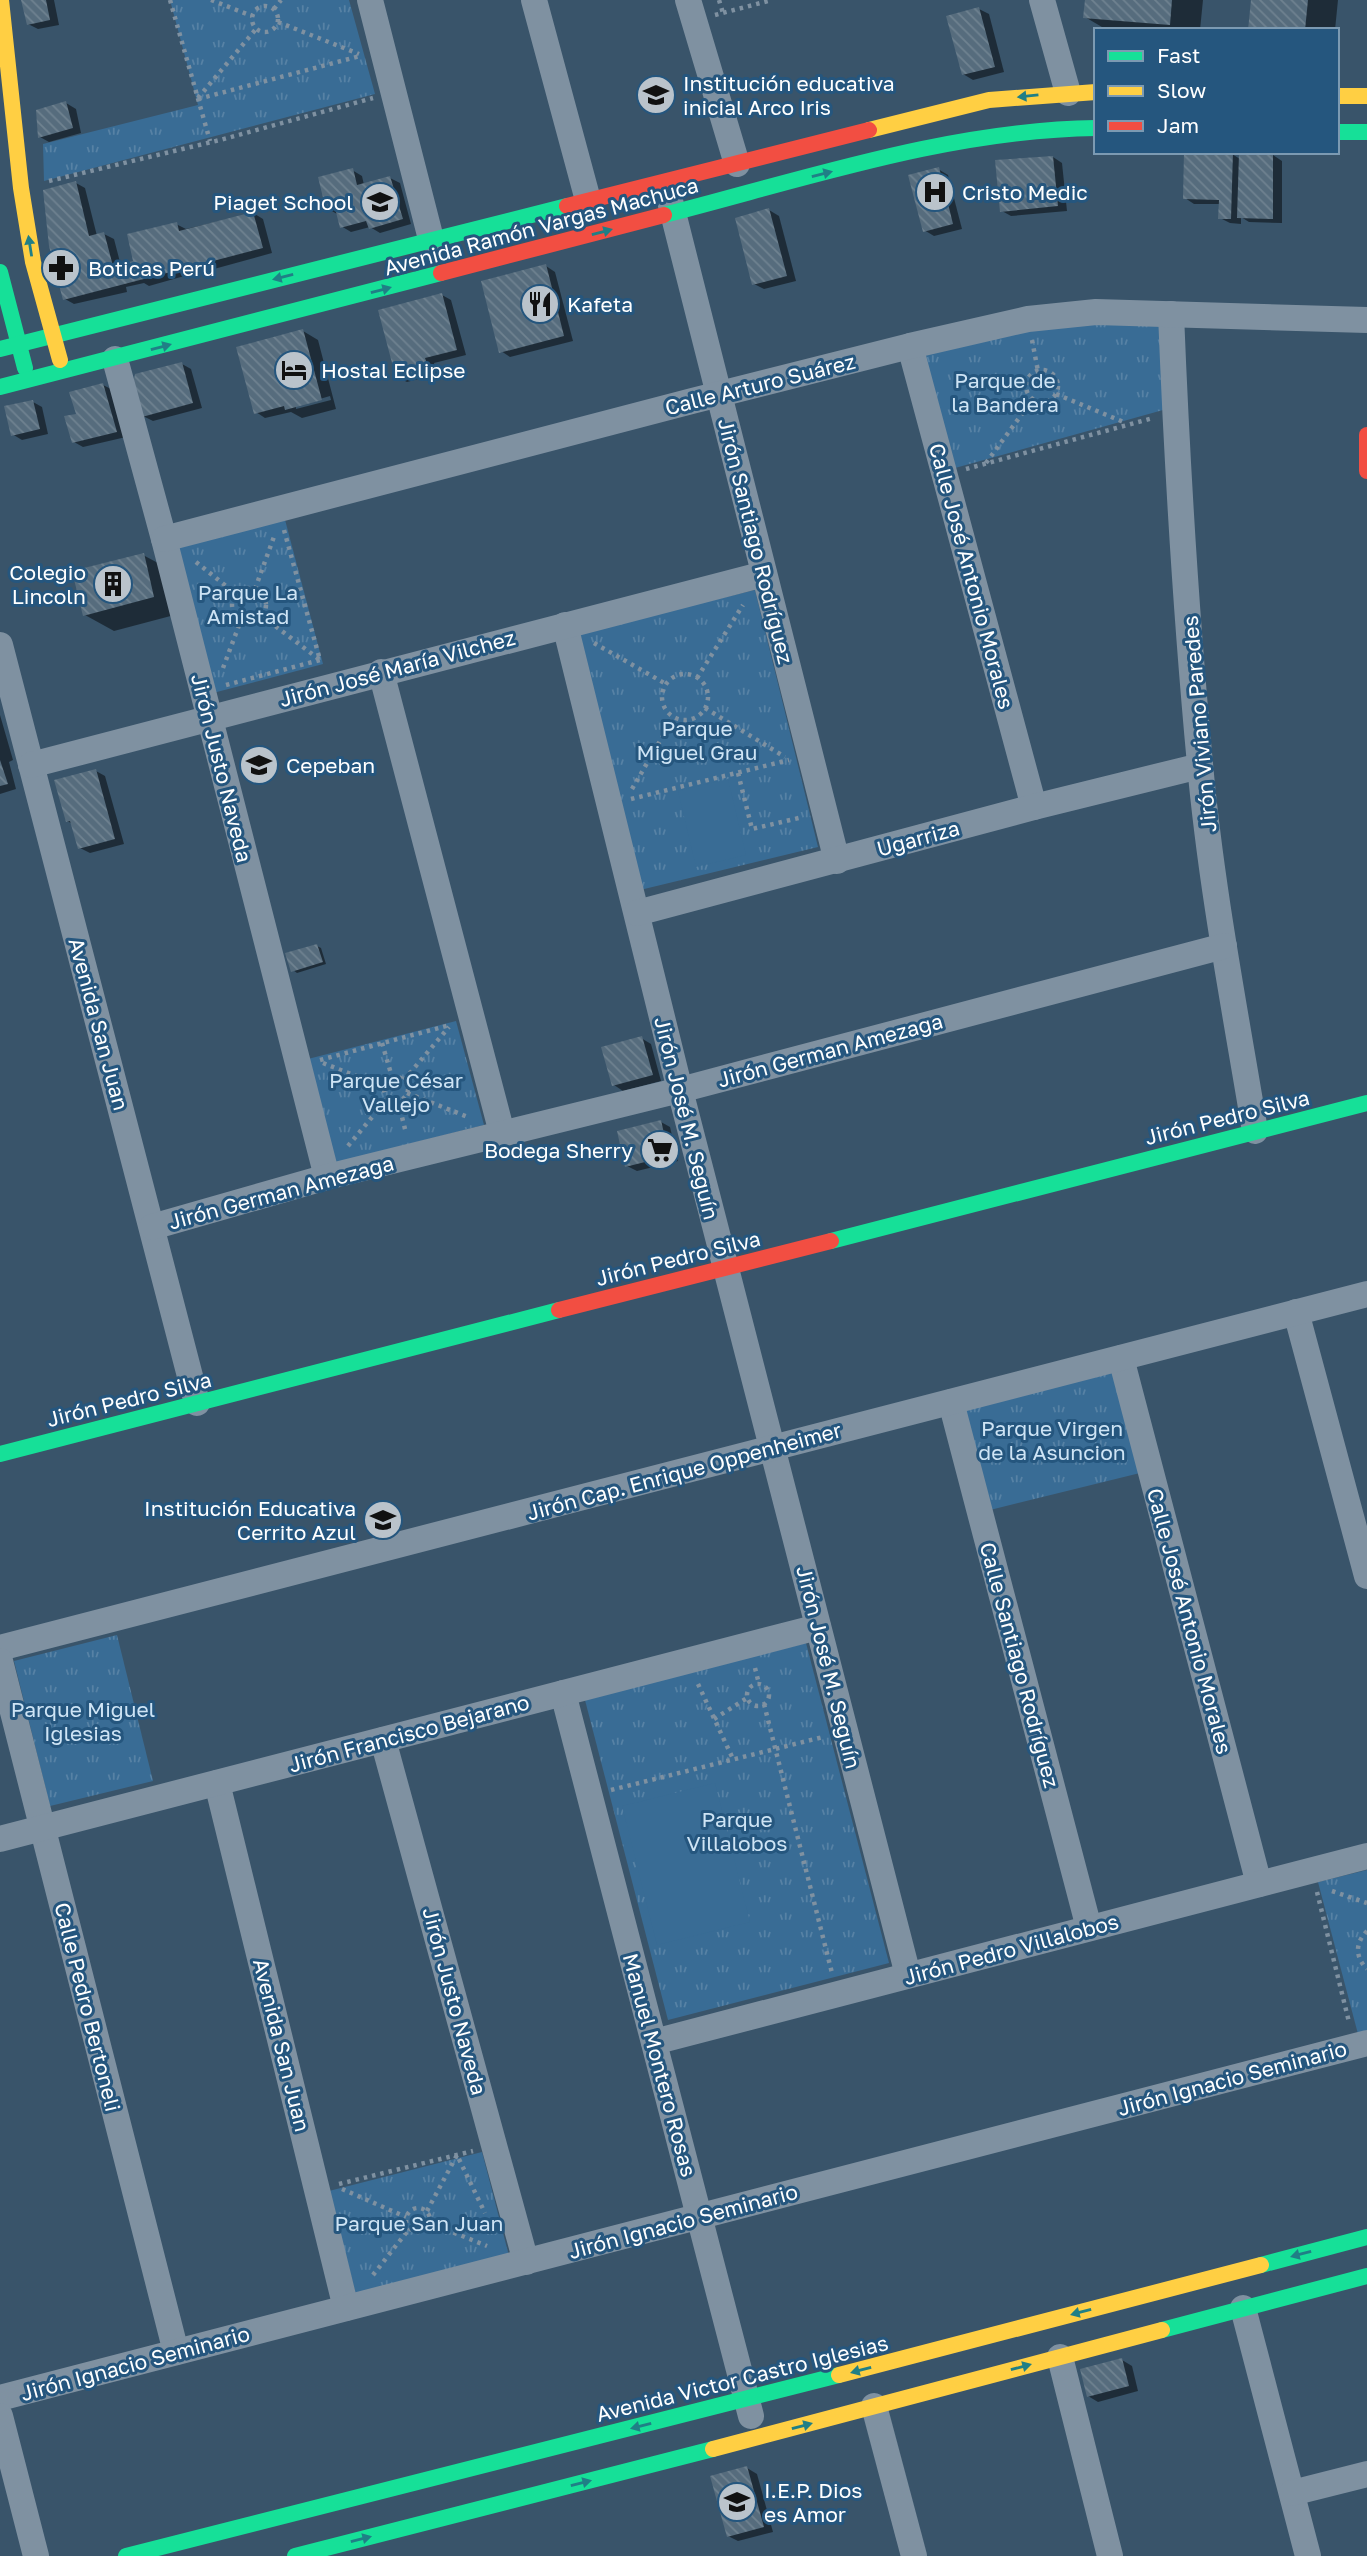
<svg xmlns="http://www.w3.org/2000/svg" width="1367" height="2556" viewBox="0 0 1367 2556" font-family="'Golos Text',sans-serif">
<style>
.park{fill:url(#park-tufts)}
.pitch{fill:#396c95}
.shadow{fill:#0007;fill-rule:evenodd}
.building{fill:url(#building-back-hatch)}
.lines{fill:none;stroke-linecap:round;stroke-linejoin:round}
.path{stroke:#7f91a1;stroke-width:4.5;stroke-dasharray:3.5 5;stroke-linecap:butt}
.street{stroke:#7f91a1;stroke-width:26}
.fast{stroke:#16e098;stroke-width:16}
.slow{stroke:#ffcf43;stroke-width:16}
.jam{stroke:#f24e42;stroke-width:16}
.oneway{fill:#207f86}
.labels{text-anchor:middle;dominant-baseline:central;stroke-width:6;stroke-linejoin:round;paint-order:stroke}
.poi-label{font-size:21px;fill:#fff;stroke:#25567e;text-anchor:start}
.street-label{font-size:21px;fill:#fff;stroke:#25567e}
.park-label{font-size:21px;fill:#cee4f5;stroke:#25567e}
</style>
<defs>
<pattern id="park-tufts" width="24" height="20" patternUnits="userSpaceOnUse" patternTransform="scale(1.75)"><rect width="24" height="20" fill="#396c95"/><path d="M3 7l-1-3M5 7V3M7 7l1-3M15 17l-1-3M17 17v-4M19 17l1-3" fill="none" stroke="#5782a5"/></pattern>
<pattern id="building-back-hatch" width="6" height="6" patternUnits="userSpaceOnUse" patternTransform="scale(1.75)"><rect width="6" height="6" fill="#566c7d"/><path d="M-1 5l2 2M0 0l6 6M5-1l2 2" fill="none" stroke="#6f8290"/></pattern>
</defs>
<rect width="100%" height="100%" fill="#39546a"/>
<g class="park">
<path d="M 170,0 L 349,0 L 375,94 L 44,181 L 43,144 L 198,105 Z"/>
<path d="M 1026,325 L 1164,325 L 1163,410 L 955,468 L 924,351 Z"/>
<path d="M 284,516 L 323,664 L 213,693 L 173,545 Z"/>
<path d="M 755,590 L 818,847 L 640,890 L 577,633 Z"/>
<path d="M 456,1021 L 484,1125 L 335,1163 L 308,1059 Z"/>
<path d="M 1114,1370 L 1140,1473 L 990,1510 L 963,1407 Z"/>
<path d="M 117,1635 L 153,1781 L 50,1806 L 14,1661 Z"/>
<path d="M 806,1643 L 889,1963 L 668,2020 L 585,1700 Z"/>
<path d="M 1367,1870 L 1367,2031 L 1358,2034 L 1318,1882 Z"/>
<path d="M 482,2152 L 509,2256 L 356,2295 L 329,2191 Z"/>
</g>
<g class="pitch">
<path d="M 728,779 L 746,855 L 696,867 L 678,791 Z"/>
<path d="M 715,1783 L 750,1922 L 657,1945 L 622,1806 Z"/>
</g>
<g class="shadow">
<path d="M 23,0 L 54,0 L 59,25 L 38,29 L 28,24 Z"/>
<path d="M 1087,0 L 1203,0 L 1200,30 L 1107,30 L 1085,17 Z"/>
<path d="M 1252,0 L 1338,0 L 1335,30 L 1250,30 Z"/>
<path d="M 979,9 L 989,14 L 1004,72 L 973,80 L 963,74 Z"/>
<path d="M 66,103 L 76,109 L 81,133 L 49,142 L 40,137 Z"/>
<path d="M 1232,154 L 1240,159 L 1273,155 L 1282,161 L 1282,223 L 1249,222 L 1241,217 L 1241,224 L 1230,223 L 1220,218 L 1221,204 L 1194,204 L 1185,198 Z"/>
<path d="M 1053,157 L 1062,163 L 1067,211 L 1011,216 L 1002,211 Z"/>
<path d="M 938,169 L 948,175 L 962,229 L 934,236 L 924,230 Z"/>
<path d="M 352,170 L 362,176 L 364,185 L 390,178 L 400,183 L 411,224 L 380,233 L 370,227 L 351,232 L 341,226 L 339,215 L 328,209 Z"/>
<path d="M 76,183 L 85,188 L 97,236 L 104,234 L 114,239 L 121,266 L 133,263 L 176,224 L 186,229 L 253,213 L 263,219 L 272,253 L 214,269 L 208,266 L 197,268 L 197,270 L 182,262 L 180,265 L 195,273 L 149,286 L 144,283 L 126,287 L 127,292 L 74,304 L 65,299 Z"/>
<path d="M 769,210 L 779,216 L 796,281 L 764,289 L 754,284 Z"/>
<path d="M 546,266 L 555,272 L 573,341 L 510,357 L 501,351 Z"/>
<path d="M 442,295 L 451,300 L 466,355 L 434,363 L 437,374 L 407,382 L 397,377 Z"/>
<path d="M 303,331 L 318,340 L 336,409 L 302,418 L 291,412 L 265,418 L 256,412 ZM 330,396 L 331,400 L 296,409 L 296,406 Z"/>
<path d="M 182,364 L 191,369 L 202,408 L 153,421 L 143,416 Z"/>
<path d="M 103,385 L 113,390 L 126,437 L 83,447 L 74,442 Z"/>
<path d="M 33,402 L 42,407 L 48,434 L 22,440 L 12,434 Z"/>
<path d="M 143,555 L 173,571 L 182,613 L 114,631 L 85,615 Z"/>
<path d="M 0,715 L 13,760 L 9,762 L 16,789 L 0,794 Z"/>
<path d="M 96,771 L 105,776 L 124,844 L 90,853 L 80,848 L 73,824 L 67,821 Z"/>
<path d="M 317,946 L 321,948 L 326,964 L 297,973 L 293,970 Z"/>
<path d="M 641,1038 L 651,1044 L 661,1081 L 623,1091 L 614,1085 Z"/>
<path d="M 661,1122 L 670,1127 L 678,1161 L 637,1171 L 627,1166 Z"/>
<path d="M 1122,2360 L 1132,2366 L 1138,2391 L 1098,2402 L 1088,2396 Z"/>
<path d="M 747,2468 L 757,2474 L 773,2532 L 738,2541 L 728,2536 Z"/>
</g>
<g class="building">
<path d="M 21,0 L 46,0 L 50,20 L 27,25 Z"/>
<path d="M 1085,0 L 1172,0 L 1170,25 L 1083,18 Z"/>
<path d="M 1251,0 L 1308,0 L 1305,30 L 1248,30 Z"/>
<path d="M 979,7 L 995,67 L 962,75 L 946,16 Z"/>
<path d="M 66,101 L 73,128 L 38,138 L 36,110 Z"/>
<path d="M 1184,152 L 1233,152 L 1231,219 L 1218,219 L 1219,200 L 1183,199 Z"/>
<path d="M 1239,153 L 1273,154 L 1273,219 L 1237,218 Z"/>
<path d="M 1053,156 L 1058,206 L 1000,212 L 995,160 Z"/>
<path d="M 939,167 L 953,224 L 923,232 L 908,175 Z"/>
<path d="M 353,168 L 357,185 L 390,176 L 403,219 L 369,229 L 366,221 L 340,228 L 335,208 L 326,210 L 318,177 Z"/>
<path d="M 76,181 L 89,236 L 104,232 L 113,266 L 133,261 L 127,234 L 177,222 L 179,231 L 253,212 L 263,248 L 63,300 L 49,246 L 43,190 Z"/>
<path d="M 769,208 L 787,276 L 752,285 L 735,218 Z"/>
<path d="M 546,264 L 564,336 L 499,353 L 481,281 Z"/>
<path d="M 442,293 L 457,350 L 425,358 L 429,369 L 396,378 L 378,310 Z"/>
<path d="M 303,329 L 322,400 L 285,410 L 284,406 L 254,414 L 236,347 Z"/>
<path d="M 182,362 L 193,403 L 142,417 L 133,384 L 135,374 Z"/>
<path d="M 103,383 L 117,432 L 72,443 L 64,416 L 76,414 L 69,392 Z"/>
<path d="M 33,400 L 40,429 L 11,436 L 4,406 Z"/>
<path d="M 144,553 L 154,597 L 83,616 L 72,571 Z"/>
<path d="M 0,760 L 8,784 L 0,786 Z"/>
<path d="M 96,769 L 115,839 L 78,849 L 70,821 L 66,822 L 54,780 Z"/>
<path d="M 317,944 L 323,962 L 291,972 L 285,953 Z"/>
<path d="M 642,1036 L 653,1075 L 612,1086 L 601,1047 Z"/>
<path d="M 661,1120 L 669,1156 L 625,1167 L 617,1131 Z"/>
<path d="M 1122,2358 L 1129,2386 L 1087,2397 L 1080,2369 Z"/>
<path d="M 747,2466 L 764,2527 L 727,2537 L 710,2476 Z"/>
</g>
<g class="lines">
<g class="path">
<path d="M 170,0 L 210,141"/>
<path d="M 211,0 L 252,16"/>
<path d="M 719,0 L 723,13"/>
<circle cx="265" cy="19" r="13"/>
<path d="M 274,9 L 281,0"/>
<path d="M 715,15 L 772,0"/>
<path d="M 278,22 L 359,54"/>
<path d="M 198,98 L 256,29"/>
<path d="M 198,99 L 360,56"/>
<path d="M 49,181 L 220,140 L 373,98"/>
<path d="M 1032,340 L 1038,371"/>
<circle cx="1042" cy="386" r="16"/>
<path d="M 1056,394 L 1126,423"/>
<path d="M 986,463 L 1033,399"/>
<path d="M 966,469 L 1153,418"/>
<path d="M 284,530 L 320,660"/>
<path d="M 196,562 L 236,594"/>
<circle cx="249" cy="605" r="17"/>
<path d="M 255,589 L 275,534"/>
<path d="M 262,616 L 320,660"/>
<path d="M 594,643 L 666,684"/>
<path d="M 223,668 L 241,620"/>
<circle cx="685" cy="697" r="23"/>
<path d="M 697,678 L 743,605"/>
<path d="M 226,685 L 320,660"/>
<path d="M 705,708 L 785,757"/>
<path d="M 738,773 L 752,829 L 803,817"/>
<path d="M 632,789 L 674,717"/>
<path d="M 631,799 L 789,760"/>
<path d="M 382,1043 L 392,1077"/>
<path d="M 320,1060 L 450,1025"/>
<path d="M 323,1063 L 384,1087"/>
<circle cx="396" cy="1089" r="12"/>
<path d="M 404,1080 L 449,1027"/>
<path d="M 407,1093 L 468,1117"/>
<path d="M 398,1101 L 406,1133"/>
<path d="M 348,1146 L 388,1098"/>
<path d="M 755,1668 L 759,1684"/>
<circle cx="758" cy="1695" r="11"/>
<path d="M 698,1684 L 733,1759"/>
<path d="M 764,1704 L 832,1973"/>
<path d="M 714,1719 L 747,1698"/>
<path d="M 611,1790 L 823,1737"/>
<path d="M 1332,1891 L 1367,1903"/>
<path d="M 1317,1892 L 1349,2022"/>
<path d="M 1367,1931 C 1355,1943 1355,1957 1367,1969"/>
<path d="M 339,2184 L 473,2151"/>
<path d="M 342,2189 L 406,2217"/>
<circle cx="418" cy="2220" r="12"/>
<path d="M 427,2211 L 457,2155 L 485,2213"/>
<path d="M 430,2223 L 487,2246"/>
<path d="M 373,2275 L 409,2229"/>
</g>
<g class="street">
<path d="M 370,0 L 431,239"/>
<path d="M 534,0 L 588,200"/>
<path d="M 688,0 L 737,164"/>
<path d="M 1042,0 L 1068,93"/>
<path d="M 669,197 L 837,861"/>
<path d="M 1171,314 C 1177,464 1186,615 1200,764 C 1211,887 1235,1010 1255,1131"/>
<path d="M 910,346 L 1034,807"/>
<path d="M 115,359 L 164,539 L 327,1177"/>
<path d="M 164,539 L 692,401 L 910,346 L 1028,319 L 1096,312 L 1367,320"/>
<path d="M 565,625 L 680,1090 L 908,1975"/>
<path d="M 0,645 L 197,1403"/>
<path d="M 381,672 L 502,1133"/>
<path d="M 31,765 L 764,574"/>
<path d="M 637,913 L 1034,807 L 1200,766"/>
<path d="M 152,1227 L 327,1177 L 680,1090 L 1224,946"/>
<path d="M 1296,1312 L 1367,1576"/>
<path d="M 1121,1358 L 1259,1884"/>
<path d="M 951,1402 L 1089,1928"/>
<path d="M 0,1648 L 1367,1294"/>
<path d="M 0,1661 L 176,2352"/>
<path d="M 563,1693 L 751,2416"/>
<path d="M 383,1740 L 526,2262"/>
<path d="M 217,1783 L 346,2308"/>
<path d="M 0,1839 L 818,1627"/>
<path d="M 654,2042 L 1367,1856"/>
<path d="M 1243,2308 L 1308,2556"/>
<path d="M 1060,2357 L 1110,2556"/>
<path d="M 0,2398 L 1367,2043"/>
<path d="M 874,2406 L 914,2556"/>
<path d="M 0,2416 L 36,2556"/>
<path d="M 1292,2493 L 1367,2474"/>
</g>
<g class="fast">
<path d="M 1337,132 L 1367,132"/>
<path d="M 664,215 C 805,179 949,130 1096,128"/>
<path d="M 0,272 L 25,368"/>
<path d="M 0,349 L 567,206"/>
<path d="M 0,387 L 441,273"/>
<path d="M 831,1241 L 1367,1103"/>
<path d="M 0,1454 L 559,1310"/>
<path d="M 1261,2265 L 1367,2237"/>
<path d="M 1162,2330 L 1367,2276"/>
<path d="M 126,2556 L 839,2375"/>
<path d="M 295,2556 L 713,2449"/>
</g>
<g class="slow">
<path d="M 1,0 L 21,188 L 33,262 L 60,360"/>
<path d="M 1337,96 L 1367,96"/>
<path d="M 869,130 L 989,100 L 1096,92"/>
<path d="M 839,2375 L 1261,2265"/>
<path d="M 713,2449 L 1162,2330"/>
</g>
<g class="jam">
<path d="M 567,206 L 869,130"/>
<path d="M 441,273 L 664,215"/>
<path d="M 1367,435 L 1367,471"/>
<path d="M 559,1310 L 831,1241"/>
</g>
</g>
<defs><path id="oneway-solid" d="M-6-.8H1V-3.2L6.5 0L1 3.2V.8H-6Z" transform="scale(1.75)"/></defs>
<g class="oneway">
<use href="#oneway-solid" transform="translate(1028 96) rotate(174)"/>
<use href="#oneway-solid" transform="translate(822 174) rotate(-14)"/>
<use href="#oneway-solid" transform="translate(602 232) rotate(-15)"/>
<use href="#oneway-solid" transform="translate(30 246) rotate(-99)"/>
<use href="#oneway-solid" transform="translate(283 277) rotate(166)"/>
<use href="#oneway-solid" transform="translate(381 290) rotate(-15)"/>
<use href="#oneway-solid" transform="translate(161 347) rotate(-15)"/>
<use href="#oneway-solid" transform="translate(1301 2254) rotate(165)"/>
<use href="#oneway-solid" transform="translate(1081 2312) rotate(165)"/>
<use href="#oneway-solid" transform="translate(1021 2367) rotate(-15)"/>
<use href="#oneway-solid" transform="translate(861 2370) rotate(165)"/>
<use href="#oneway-solid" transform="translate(641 2426) rotate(166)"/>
<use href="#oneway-solid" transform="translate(802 2426) rotate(-15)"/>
<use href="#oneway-solid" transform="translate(581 2483) rotate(-14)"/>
<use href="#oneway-solid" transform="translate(361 2539) rotate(-14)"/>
</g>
<defs>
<symbol id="school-disc" viewBox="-11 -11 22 22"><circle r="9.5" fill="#bac3cb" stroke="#25567e"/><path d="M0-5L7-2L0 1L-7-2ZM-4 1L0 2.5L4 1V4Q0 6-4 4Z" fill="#111"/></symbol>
<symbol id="hospital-disc" viewBox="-11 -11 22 22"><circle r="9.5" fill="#bac3cb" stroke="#25567e"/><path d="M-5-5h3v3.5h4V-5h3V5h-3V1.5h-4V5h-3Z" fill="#111"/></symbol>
<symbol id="pharmacy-disc" viewBox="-11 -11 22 22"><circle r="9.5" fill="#bac3cb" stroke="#25567e"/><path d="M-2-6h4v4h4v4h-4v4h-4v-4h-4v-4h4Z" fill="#111"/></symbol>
<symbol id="restaurant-disc" viewBox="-11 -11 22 22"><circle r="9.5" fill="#bac3cb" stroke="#25567e"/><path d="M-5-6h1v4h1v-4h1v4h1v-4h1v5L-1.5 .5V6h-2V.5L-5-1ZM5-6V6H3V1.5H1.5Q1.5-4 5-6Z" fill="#111"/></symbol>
<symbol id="hotel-disc" viewBox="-11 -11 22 22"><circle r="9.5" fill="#bac3cb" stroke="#25567e"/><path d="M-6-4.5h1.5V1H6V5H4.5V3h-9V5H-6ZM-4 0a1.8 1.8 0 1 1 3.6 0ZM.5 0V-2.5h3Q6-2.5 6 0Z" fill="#111"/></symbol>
<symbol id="building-disc" viewBox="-11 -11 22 22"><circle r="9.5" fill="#bac3cb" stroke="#25567e"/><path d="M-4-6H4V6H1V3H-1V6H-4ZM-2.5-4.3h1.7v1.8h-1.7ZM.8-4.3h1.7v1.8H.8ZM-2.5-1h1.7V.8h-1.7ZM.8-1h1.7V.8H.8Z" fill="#111"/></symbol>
<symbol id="university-disc" viewBox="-11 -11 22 22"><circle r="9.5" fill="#bac3cb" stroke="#25567e"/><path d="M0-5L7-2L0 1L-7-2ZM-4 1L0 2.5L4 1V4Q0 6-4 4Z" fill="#111"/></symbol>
<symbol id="supermarket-disc" viewBox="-11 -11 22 22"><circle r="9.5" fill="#bac3cb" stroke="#25567e"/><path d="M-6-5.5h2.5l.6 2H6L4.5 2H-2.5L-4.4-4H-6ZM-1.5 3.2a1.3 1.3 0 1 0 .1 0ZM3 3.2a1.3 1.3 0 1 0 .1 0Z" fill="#111"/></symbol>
</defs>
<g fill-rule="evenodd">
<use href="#school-disc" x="634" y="73" width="44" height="44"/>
<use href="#hospital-disc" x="913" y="170" width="44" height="44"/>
<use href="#school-disc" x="358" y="180" width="44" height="44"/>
<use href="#pharmacy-disc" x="39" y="246" width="44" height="44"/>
<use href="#restaurant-disc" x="518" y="282" width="44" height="44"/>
<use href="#hotel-disc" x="272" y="348" width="44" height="44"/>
<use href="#building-disc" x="91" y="562" width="44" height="44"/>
<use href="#university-disc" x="237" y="743" width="44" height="44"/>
<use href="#supermarket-disc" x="638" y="1128" width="44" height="44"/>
<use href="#school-disc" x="361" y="1498" width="44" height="44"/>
<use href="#school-disc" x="715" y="2480" width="44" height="44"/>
</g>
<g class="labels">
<g class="poi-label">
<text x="683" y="83">Institución educativa<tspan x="683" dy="24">inicial Arco Iris</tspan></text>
<text x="962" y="192">Cristo Medic</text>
<text x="353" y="202" text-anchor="end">Piaget School</text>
<text x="88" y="268">Boticas Perú</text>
<text x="567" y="304">Kafeta</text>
<text x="321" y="370">Hostal Eclipse</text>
<text x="86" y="572" text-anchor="end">Colegio<tspan x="86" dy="24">Lincoln</tspan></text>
<text x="286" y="765">Cepeban</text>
<text x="633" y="1150" text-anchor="end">Bodega Sherry</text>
<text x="356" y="1508" text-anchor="end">Institución Educativa<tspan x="356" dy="24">Cerrito Azul</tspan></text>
<text x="764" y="2490">I.E.P. Dios<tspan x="764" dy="24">es Amor</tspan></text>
</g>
<g class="street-label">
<text transform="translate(541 226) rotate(-15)">Avenida Ramón Vargas Machuca</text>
<text transform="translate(760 384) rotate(-14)">Calle Arturo Suárez</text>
<text transform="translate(756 541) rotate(76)">Jirón Santiago Rodríguez</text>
<text transform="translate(972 576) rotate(75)">Calle José Antonio Morales</text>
<text transform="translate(397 668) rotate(-15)">Jirón José María Vilchez</text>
<text transform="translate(1199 724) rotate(-95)">Jirón Viviano Paredes</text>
<text transform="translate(222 768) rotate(76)">Jirón Justo Naveda</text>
<text transform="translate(918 838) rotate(-15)">Ugarriza</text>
<text transform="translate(99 1024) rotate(75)">Avenida San Juan</text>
<text transform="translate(830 1050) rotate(-15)">Jirón German Amezaga</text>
<text transform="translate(1227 1117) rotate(-14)">Jirón Pedro Silva</text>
<text transform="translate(687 1118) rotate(76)">Jirón José M. Seguín</text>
<text transform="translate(281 1192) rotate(-15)">Jirón German Amezaga</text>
<text transform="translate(678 1258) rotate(-14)">Jirón Pedro Silva</text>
<text transform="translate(129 1399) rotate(-14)">Jirón Pedro Silva</text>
<text transform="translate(684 1471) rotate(-15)">Jirón Cap. Enrique Oppenheimer</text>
<text transform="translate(1190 1621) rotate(75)">Calle José Antonio Morales</text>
<text transform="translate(1020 1665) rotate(75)">Calle Santiago Rodríguez</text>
<text transform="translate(829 1667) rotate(76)">Jirón José M. Seguín</text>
<text transform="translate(409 1733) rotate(-15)">Jirón Francisco Bejarano</text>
<text transform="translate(1011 1949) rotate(-15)">Jirón Pedro Villalobos</text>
<text transform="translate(455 2001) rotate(75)">Jirón Justo Naveda</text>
<text transform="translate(88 2007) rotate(76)">Calle Pedro Bertoneli</text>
<text transform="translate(282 2045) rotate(76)">Avenida San Juan</text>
<text transform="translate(660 2065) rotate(75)">Manuel Montero Rosas</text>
<text transform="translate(1232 2078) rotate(-15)">Jirón Ignacio Seminario</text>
<text transform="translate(683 2221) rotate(-15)">Jirón Ignacio Seminario</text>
<text transform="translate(135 2363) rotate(-15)">Jirón Ignacio Seminario</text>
<text transform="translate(742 2378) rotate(-14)">Avenida Victor Castro Iglesias</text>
</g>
<g class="park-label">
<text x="1005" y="380">Parque de<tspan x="1005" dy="24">la Bandera</tspan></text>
<text x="248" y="592">Parque La<tspan x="248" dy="24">Amistad</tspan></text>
<text x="697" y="728">Parque<tspan x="697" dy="24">Miguel Grau</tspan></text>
<text x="396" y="1080">Parque César<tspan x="396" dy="24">Vallejo</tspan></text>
<text x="1052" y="1428">Parque Virgen<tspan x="1052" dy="24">de la Asuncion</tspan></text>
<text x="83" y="1709">Parque Miguel<tspan x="83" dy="24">Iglesias</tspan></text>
<text x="737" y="1819">Parque<tspan x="737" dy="24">Villalobos</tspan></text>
<text x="419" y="2223">Parque San Juan</text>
</g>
</g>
<rect x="1094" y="28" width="245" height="126" fill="#25567e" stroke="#7c9ab2" stroke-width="2"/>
<rect x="1108" y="51" width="35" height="10" fill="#16e098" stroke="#7c9ab2" stroke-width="2"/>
<text x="1157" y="63" font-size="21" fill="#ffffff">Fast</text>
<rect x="1108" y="86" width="35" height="10" fill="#ffcf43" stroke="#7c9ab2" stroke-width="2"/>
<text x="1157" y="98" font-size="21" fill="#ffffff">Slow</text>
<rect x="1108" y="121" width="35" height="10" fill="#f24e42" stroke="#7c9ab2" stroke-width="2"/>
<text x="1157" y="133" font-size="21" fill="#ffffff">Jam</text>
</svg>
